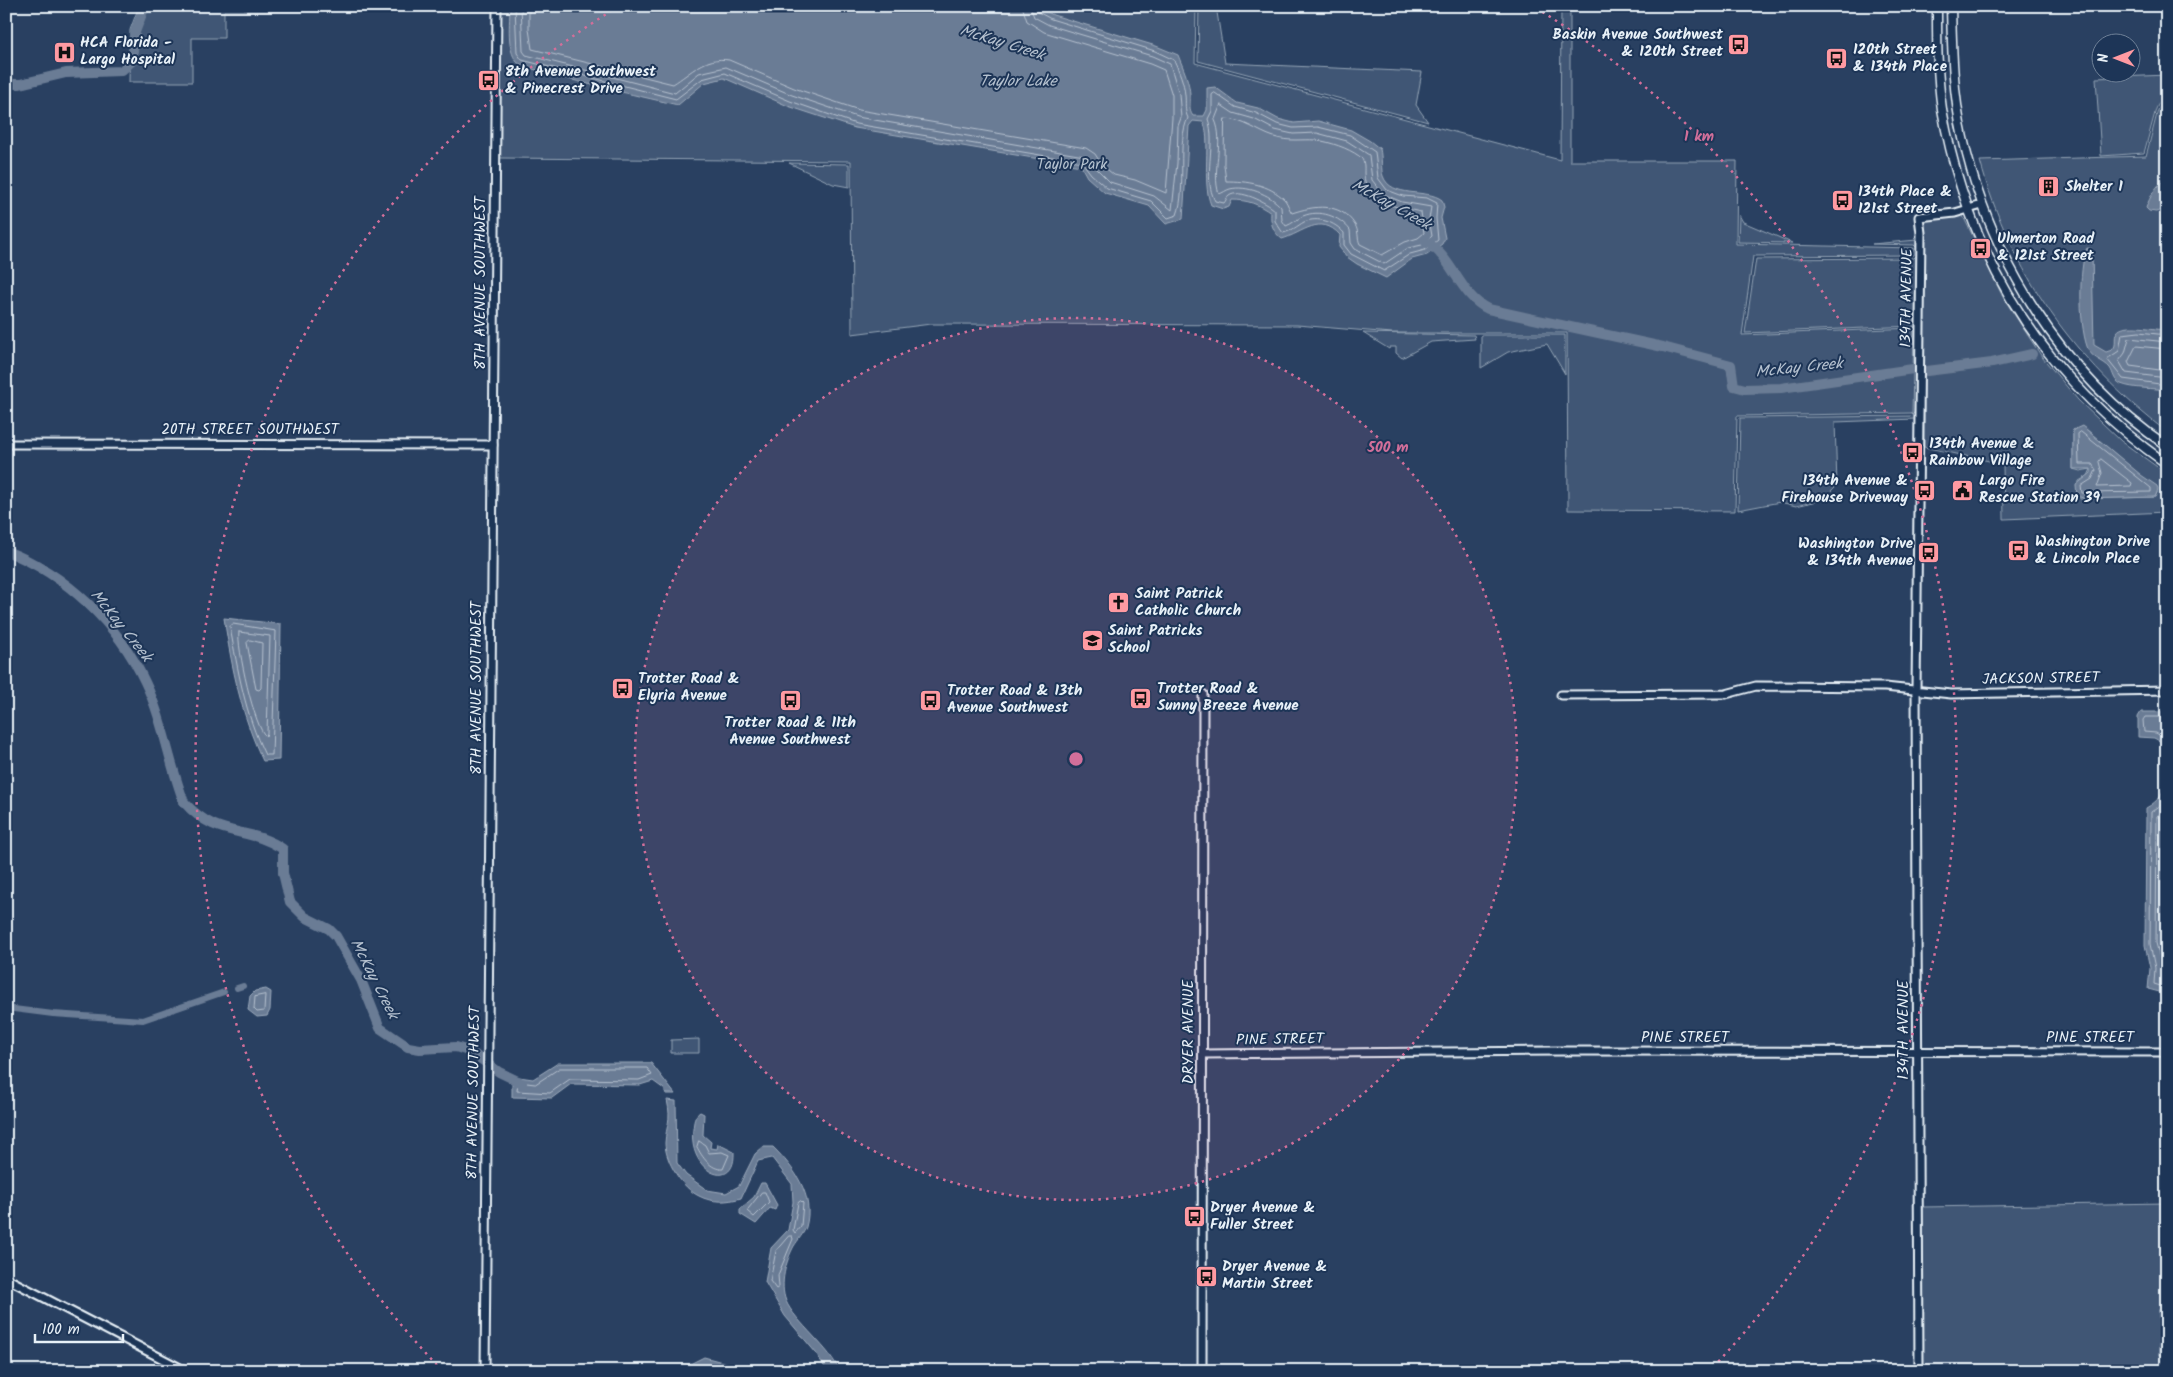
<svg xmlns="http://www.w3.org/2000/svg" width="2173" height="1377" viewBox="0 0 2173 1377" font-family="Kalam,sans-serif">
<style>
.green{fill:#415774;stroke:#94a4b6;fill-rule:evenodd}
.water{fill:#6b7c95;stroke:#9dabbd}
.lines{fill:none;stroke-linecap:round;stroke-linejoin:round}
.shore{stroke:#b6c2d0;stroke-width:1}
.canal{stroke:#6b7c95;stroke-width:6}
.river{stroke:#6b7c95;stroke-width:10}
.secondary-casing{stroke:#e8f1f8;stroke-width:11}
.primary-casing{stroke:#e8f1f8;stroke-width:11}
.secondary{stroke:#1d3557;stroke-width:7}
.primary{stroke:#1d3557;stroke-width:8}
.ring{fill:none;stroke:#d16f9a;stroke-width:2.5;stroke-dasharray:2.5 5}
.labels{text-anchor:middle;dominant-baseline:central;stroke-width:4;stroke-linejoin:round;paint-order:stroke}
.poi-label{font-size:15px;font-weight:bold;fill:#e8f1f8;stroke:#1d3557;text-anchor:start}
.park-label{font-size:15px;fill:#b6c3d0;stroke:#1d3557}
.street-label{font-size:15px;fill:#e8f1f8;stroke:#1d3557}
.water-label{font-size:16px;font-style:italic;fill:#b6c2d0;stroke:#1d3557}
.centre{fill:#d16f9a;stroke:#1d3557;stroke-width:2.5}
.ring-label{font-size:15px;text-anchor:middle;font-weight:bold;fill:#d16f9a;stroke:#1d3557;stroke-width:4;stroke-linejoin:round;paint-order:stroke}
</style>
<rect width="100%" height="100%" fill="#294061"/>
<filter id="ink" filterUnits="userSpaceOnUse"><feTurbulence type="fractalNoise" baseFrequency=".02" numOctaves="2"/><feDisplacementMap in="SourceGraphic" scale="10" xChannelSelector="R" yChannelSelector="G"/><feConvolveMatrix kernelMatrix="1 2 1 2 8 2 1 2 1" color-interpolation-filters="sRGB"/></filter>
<g filter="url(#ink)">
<g class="green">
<path d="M 139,6 L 489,6 L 489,11 L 224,11 L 224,38 L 192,38 L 192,82 L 129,82 L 130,30 Z"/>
<path d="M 501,6 L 1196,6 L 1195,63 L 1560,160 L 1561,6 L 1570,6 L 1570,161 L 1737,161 L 1736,244 L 1914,248 L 1914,255 L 1753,256 L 1742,335 L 1914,328 L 1912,413 L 1737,416 L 1735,511 L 1568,510 L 1567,333 L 1392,333 L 1297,325 L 931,324 L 852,334 L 851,161 L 500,158 Z"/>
<path d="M 1199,6 L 1216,6 L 1225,63 L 1422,72 L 1416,105 L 1428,122 L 1198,61 Z"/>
<path d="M 2167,75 L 2167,87 L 2156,109 L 2144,153 L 2101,156 L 2096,78 Z"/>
<path d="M 2167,91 L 2167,432 C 2076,363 2010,272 1980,161 L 2146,156 L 2158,110 Z"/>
<path d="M 789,163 L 849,164 L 849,187 L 833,184 Z"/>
<path d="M 1962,214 L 2003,297 L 2042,357 L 2078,400 L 2121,441 L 2167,474 L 2167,512 L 2004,519 L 2003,464 L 1924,447 L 1923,220 ZM 2085,428 L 2158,491 L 2155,497 L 2080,499 L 2079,481 L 2088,476 L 2091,469 L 2080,471 L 2073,469 L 2073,430 Z"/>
<path d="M 1739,215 L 1743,222 L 1792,243 L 1738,242 Z"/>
<path d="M 1917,240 L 1916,419 L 1835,422 L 1837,485 L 1822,500 L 1796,506 L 1780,502 L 1738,510 L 1740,418 L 1911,416 L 1914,413 L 1917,328 L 1913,326 L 1745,333 L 1756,259 L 1914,258 L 1917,255 L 1917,248 L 1914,245 L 1872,244 Z"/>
<path d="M 1363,333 L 1474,335 L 1475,339 L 1431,342 L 1402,358 L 1396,353 L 1396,347 L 1390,347 L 1389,349 Z"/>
<path d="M 1481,335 L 1565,335 L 1565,374 L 1547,344 L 1508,352 L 1481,368 Z"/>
<path d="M 699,1039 L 699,1053 L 671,1053 L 671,1040 Z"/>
<path d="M 2167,1203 L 2167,1371 L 1923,1371 L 1923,1207 Z"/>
</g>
<g class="water">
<path d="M 510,6 L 1037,6 L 1053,15 L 1156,46 L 1178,55 C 1183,68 1190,82 1190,96 C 1191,103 1188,110 1193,116 L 1204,116 L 1207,110 L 1207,88 L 1215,87 L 1237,103 L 1258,108 L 1278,119 L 1294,123 L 1318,121 L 1351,130 L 1370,141 L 1380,149 C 1382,157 1381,171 1383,176 C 1391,199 1427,188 1442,200 L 1444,207 L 1441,218 L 1445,238 L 1442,244 L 1427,255 L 1412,259 L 1386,278 L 1357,264 L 1347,257 L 1339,247 L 1340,235 C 1320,213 1303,233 1282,239 C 1273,232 1270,223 1271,213 C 1258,204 1248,200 1232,200 L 1229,207 L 1223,209 L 1211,205 C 1201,181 1212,137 1203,122 L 1193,121 L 1189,126 L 1183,219 L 1166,224 L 1149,206 L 1105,193 L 1087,177 L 1081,166 L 855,128 L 788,106 L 724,78 L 704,83 L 678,105 C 657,100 524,71 517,62 C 506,49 510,22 510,6 Z"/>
<path d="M 2167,179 L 2167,208 L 2156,212 L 2149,211 L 2146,208 C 2150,197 2156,184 2167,179 Z"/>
<path d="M 2087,248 L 2092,249 L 2092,253 L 2094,345 L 2106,352 L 2112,350 C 2118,345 2113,338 2117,332 C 2123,322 2156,330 2167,330 L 2167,390 C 2153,388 2133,389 2121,384 C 2113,380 2114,374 2110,368 C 2104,361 2094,359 2089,351 C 2079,332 2078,267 2087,248 Z"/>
<path d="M 2082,426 L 2141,475 L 2157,486 L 2158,490 L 2155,497 L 2086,499 L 2077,496 L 2076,485 L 2091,473 L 2091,469 L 2073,469 L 2073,430 Z"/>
<path d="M 224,618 L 281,624 L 279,760 L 263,761 C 241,715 232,668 224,618 Z"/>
<path d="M 2141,712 L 2167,712 L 2167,994 L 2148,989 L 2150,968 L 2145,945 L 2146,808 C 2173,794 2164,770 2163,743 L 2154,738 L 2138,737 L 2138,717 Z"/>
<path d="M 266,989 L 271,992 L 270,1010 L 267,1016 L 257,1017 L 248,1010 L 250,996 L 255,991 Z"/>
<path d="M 558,1063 L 651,1063 L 675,1094 L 666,1094 L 664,1089 L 653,1081 L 640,1085 L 571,1084 L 552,1098 L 512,1097 L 512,1076 L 533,1079 Z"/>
<path d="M 667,1100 L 676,1101 L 677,1163 L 686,1175 L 707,1190 L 726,1193 L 739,1186 L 755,1154 L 763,1147 L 773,1147 C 794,1168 815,1195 806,1227 C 804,1233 798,1240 794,1246 C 786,1261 779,1284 786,1301 C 794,1321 833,1351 839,1371 L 827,1371 L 816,1353 L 785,1316 L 765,1282 L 771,1248 L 788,1230 L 793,1202 L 792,1184 L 772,1158 L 758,1161 L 741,1198 C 728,1202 712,1203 699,1196 C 682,1188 665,1161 665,1143 C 666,1124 672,1122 667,1100 Z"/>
<path d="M 700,1112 L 704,1114 L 703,1135 L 711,1142 L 710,1148 L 717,1149 L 718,1144 L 734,1152 C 736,1193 687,1173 693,1129 C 694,1122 694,1116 700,1112 Z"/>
<path d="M 761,1183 L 765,1183 L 777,1205 L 775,1210 L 770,1208 L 756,1224 L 740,1214 L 740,1209 L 754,1197 Z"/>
<rect x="2159" y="1310" width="8" height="45"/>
<path d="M 704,1357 L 730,1364 L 731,1371 L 682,1371 L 682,1368 Z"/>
</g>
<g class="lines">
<g class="shore">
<path d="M 515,6 L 517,53 L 522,60 L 676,99 L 702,79 L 725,73 L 790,101 L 856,124 L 1082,162 L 1091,174 L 1107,188 L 1151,201 L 1168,218 L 1177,215 C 1187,188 1176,142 1188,118 C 1184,110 1186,103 1185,95 C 1184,82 1179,71 1174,60 L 1155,51 L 1051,19 L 1038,12 L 1036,6"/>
<path d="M 521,6 L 523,51 L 526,55 L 675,93 L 699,73 L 726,67 L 792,95 L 857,117 L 1084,156 L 1110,182 L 1154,196 L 1172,210 L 1177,163 L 1178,126 L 1181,118 L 1179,94 L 1170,64 L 1152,56 L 1049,25 L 1034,17 L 1030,6"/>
<path d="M 529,6 L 529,29 L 532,49 L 673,84 C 691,73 705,56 729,60 L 794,88 L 859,110 L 1086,148 L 1095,154 L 1102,165 L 1114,175 L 1135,180 L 1166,193 L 1172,118 L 1172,95 L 1164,70 L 1150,64 L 1044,32 L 1027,21 L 1022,6"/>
<path d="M 1215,93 L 1235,107 L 1256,113 L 1277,124 L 1293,128 L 1318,127 L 1350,135 L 1375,152 L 1378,178 L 1387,190 L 1403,196 L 1427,198 L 1437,203 L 1436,218 L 1438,240 L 1425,250 L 1410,254 L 1384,271 L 1351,254 L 1344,245 L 1344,233 C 1335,222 1318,216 1304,222 C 1297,226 1292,231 1283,233 L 1275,221 L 1275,210 C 1267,203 1239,188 1229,196 C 1226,198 1226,201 1224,203 L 1215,201 C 1202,177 1217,144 1208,119 L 1212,111 L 1212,95 Z"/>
<path d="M 1221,105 L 1233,113 L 1254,119 L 1275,130 L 1293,134 L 1317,133 L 1347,141 L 1369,155 L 1372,180 L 1383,194 L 1402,202 L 1431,207 L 1429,219 L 1432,236 L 1422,245 L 1408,248 L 1384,264 L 1355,249 L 1351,243 L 1350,230 C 1339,216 1320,209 1303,216 C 1297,219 1292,224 1286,226 L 1282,220 L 1281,207 C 1270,194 1246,185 1230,189 C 1226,190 1223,193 1219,194 C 1211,171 1225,142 1215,120 Z"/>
<path d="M 1225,119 C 1243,119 1258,132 1274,137 C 1289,142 1301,139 1316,140 C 1330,142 1348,148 1359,156 C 1365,160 1364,167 1364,173 C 1364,205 1399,207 1421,212 L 1424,233 L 1418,238 L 1405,242 L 1382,255 L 1360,244 C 1357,238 1359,231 1355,225 C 1340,201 1313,206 1292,213 C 1289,209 1288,204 1285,200 C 1269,184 1246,181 1226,181 L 1224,165 Z"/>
<path d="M 2167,335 L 2139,332 L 2122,334 L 2119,351 L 2107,359 L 2123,379 L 2167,385"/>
<path d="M 2167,342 L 2129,338 L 2125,353 L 2119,361 L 2126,373 L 2167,378"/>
<path d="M 2167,349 L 2136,346 L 2128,362 L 2130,366 L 2167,371"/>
<path d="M 2081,432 L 2151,488 L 2151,492 L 2082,493 L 2081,486 L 2092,479 L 2096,470 L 2092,464 L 2079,464 L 2078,434 Z"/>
<path d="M 2101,459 L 2132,483 L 2131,486 L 2097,487 L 2102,473 L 2099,462 Z"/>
<path d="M 233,624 L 276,631 L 272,755 L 265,755 C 245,714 238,671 230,627 Z"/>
<path d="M 239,632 L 270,636 L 267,733 L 266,736 C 255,730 236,645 239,632 Z"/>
<path d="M 250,640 L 262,643 L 261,688 L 259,690 L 256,689 L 247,643 Z"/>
<path d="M 2167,717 L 2145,717 L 2143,720 L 2144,732 L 2156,733 L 2167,740"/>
<path d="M 2167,796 L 2161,805 L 2151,812 L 2150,944 L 2155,968 L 2154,984 L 2167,988"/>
<path d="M 2167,808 L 2157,816 L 2156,943 L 2162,966 L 2161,978 L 2167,981"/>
<path d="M 2167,818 L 2165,821 L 2164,942 L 2167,956"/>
<path d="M 265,995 L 264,1011 L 257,1012 L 254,1009 L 255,997 Z"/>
<path d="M 560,1068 L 647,1068 L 652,1075 L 639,1080 L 570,1079 L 550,1093 L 517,1091 L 518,1082 L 535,1084 Z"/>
<path d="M 699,1141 L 705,1145 L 709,1153 L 722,1152 L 729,1155 L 723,1169 C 711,1170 702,1157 697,1147 Z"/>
<path d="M 762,1192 L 765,1192 L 769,1202 L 754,1217 L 747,1211 Z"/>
<path d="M 801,1201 L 803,1203 L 801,1226 L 795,1233 L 793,1230 L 798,1203 Z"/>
<path d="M 789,1236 L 792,1236 L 793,1239 L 778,1275 L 779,1287 L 776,1289 L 770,1281 L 776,1251 Z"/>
</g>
<g class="canal">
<path d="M 237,988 L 243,986"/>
<path d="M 6,1008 L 53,1014 L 143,1020 L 224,992"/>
</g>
<g class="river">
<path d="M 6,84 L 20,84 L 66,73 L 121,71 L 132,61 L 135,32 L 145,6"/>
<path d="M 1425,241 C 1453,257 1459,295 1488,309 L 1663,347 L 1731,365 L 1734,386 L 1745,389 L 1781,388 L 1913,369"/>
<path d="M 1927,371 L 1992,363 L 2032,354"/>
<path d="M 6,551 C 66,574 118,624 145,682 C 163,719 169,763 184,802 C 217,840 248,825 283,849 L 283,873 L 290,902 L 305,917 L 329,929 L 336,936 L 361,980 L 380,1028 L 408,1047 L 420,1049 L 456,1047 L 471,1052 L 499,1072 L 522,1083"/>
</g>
<defs>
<g id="secondary">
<path d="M 6,444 L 493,445"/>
<path d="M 1561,695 L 1726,694 L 1756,686 L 1885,687 L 1951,694 L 2167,690"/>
<path d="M 1203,1054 L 1561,1051 L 2167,1052"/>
<path d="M 6,1278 L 186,1371"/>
<path d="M 485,1371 L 497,6"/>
<path d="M 1202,1371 L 1203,694"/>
<path d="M 1919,1371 L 1916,690 L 1921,233 L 1919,217 L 1955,213 L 1982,205"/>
</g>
<g id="primary">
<path d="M 1937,6 C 1937,40 1937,75 1942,109 C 1968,258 2043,377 2167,464"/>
<path d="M 1951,6 C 1952,50 1953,95 1963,138 C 1990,259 2063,376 2167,446"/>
</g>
</defs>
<use href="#secondary" class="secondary-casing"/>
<use href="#primary" class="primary-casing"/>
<use href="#secondary" class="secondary"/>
<use href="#primary" class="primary"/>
</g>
</g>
<circle cx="1076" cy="759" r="441" fill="#d16f9a" fill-opacity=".12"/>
<g class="ring">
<circle cx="1076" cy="759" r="441"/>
<path d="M437 1365A881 881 0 0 1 616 8M1536 8A881 881 0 0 1 1715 1365"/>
</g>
<defs>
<symbol id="bus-square" viewBox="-11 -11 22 22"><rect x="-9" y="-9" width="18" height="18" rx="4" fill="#ff9aa2" stroke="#1d3557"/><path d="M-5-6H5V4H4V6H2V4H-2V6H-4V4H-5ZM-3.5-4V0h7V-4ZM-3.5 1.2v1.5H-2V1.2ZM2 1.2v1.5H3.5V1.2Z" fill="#111"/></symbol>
<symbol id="hospital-square" viewBox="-11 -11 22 22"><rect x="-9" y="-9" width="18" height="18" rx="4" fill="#ff9aa2" stroke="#1d3557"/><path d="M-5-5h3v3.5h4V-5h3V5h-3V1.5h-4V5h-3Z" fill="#111"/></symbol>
<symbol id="building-square" viewBox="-11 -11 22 22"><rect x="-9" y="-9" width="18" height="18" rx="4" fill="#ff9aa2" stroke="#1d3557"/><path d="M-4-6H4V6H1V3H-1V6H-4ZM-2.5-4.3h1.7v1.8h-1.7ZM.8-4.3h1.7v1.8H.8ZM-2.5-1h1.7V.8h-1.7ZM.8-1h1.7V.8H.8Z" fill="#111"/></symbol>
<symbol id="civic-square" viewBox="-11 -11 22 22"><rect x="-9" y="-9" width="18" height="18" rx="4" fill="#ff9aa2" stroke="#1d3557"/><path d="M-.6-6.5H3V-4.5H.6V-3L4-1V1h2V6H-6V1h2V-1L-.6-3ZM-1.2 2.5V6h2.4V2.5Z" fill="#111"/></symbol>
<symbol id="church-square" viewBox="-11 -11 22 22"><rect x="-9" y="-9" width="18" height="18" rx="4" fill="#ff9aa2" stroke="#1d3557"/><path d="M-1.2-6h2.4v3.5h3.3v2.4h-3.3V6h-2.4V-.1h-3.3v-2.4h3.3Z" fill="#111"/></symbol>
<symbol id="school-square" viewBox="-11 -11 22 22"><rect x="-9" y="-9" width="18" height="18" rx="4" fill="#ff9aa2" stroke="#1d3557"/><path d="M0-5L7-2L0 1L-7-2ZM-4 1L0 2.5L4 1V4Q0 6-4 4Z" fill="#111"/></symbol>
</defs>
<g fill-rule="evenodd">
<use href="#bus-square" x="1726" y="32" width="25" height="25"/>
<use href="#hospital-square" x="52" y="40" width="25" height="25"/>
<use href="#bus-square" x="1824" y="46" width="25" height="25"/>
<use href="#bus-square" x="476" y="68" width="25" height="25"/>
<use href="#building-square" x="2036" y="174" width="25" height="25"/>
<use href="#bus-square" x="1830" y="188" width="25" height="25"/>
<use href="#bus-square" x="1968" y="236" width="25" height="25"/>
<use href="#bus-square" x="1900" y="440" width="25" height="25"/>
<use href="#bus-square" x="1912" y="478" width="25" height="25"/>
<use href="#civic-square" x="1950" y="478" width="25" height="25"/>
<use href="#bus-square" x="2006" y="538" width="25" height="25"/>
<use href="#bus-square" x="1916" y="540" width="25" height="25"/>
<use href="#church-square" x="1106" y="590" width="25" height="25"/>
<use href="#school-square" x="1080" y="628" width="25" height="25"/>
<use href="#bus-square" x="610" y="676" width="25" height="25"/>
<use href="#bus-square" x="1128" y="686" width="25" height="25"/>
<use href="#bus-square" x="778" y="688" width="25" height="25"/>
<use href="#bus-square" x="918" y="688" width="25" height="25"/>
<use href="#bus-square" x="1182" y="1204" width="25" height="25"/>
<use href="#bus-square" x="1194" y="1264" width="25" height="25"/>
</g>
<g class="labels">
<g class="poi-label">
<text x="1723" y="35" text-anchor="end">Baskin Avenue Southwest<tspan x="1723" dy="17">&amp; 120th Street</tspan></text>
<text x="80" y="43">HCA Florida -<tspan x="80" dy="17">Largo Hospital</tspan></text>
<text x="1853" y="50">120th Street<tspan x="1853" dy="17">&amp; 134th Place</tspan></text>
<text x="505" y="72">8th Avenue Southwest<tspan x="505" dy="17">&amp; Pinecrest Drive</tspan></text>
<text x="2065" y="187">Shelter 1</text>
<text x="1858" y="192">134th Place &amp;<tspan x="1858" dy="17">121st Street</tspan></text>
<text x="1997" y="239">Ulmerton Road<tspan x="1997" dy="17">&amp; 121st Street</tspan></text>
<text x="1929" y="444">134th Avenue &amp;<tspan x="1929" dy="17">Rainbow Village</tspan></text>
<text x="1908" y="481" text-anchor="end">134th Avenue &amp;<tspan x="1908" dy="17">Firehouse Driveway</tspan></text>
<text x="1979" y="481">Largo Fire<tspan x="1979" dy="17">Rescue Station 39</tspan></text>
<text x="2035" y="542">Washington Drive<tspan x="2035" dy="17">&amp; Lincoln Place</tspan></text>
<text x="1913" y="544" text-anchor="end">Washington Drive<tspan x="1913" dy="17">&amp; 134th Avenue</tspan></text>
<text x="1135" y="594">Saint Patrick<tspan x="1135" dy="17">Catholic Church</tspan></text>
<text x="1108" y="631">Saint Patricks<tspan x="1108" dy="17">School</tspan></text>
<text x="638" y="679">Trotter Road &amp;<tspan x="638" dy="17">Elyria Avenue</tspan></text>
<text x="1157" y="689">Trotter Road &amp;<tspan x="1157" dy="17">Sunny Breeze Avenue</tspan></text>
<text x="947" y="691">Trotter Road &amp; 13th<tspan x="947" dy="17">Avenue Southwest</tspan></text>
<text x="790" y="723" text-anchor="middle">Trotter Road &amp; 11th<tspan x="790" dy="17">Avenue Southwest</tspan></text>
<text x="1210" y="1208">Dryer Avenue &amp;<tspan x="1210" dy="17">Fuller Street</tspan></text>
<text x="1222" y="1267">Dryer Avenue &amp;<tspan x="1222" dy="17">Martin Street</tspan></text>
</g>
<g class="park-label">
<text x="1072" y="165">Taylor Park</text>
</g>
<g class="street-label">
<text transform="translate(481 283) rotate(-90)">8TH AVENUE SOUTHWEST</text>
<text transform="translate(1907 298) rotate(-89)">134TH AVENUE</text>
<text x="250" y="430">20TH STREET SOUTHWEST</text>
<text transform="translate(2041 679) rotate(-1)">JACKSON STREET</text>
<text transform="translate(477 688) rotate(-90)">8TH AVENUE SOUTHWEST</text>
<text transform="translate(1904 1030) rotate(-90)">134TH AVENUE</text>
<text transform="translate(1189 1032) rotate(-90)">DRYER AVENUE</text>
<text x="1685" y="1038">PINE STREET</text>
<text x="2090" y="1038">PINE STREET</text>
<text transform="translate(1280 1040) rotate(-1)">PINE STREET</text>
<text transform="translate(474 1093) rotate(-89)">8TH AVENUE SOUTHWEST</text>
</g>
<g class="water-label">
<text transform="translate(1002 43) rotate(17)">McKay Creek</text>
<text x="1018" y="81">Taylor Lake</text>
<text transform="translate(1391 205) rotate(29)">McKay Creek</text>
<text transform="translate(1799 368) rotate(-6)">McKay Creek</text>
<text transform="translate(121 626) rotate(51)">McKay Creek</text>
<text transform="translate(374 979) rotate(63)">McKay Creek</text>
</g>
</g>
<circle cx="1076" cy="759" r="8" class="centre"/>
<g class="ring-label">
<text x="1699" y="141">1 km</text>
<text x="1388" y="452">500 m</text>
</g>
<rect width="2173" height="1377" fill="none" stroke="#1d3557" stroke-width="25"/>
<rect x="12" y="12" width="2148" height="1352" fill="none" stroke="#e8f1f8" stroke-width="2" filter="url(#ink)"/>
<g transform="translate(2116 58) rotate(270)"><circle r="24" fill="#1d3557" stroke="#6e8097"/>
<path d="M0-4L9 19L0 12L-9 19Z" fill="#ff9aa2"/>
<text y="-8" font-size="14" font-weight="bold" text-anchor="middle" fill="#e8f1f8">N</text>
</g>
<path d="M35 1334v8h88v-8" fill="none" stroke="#e8f1f8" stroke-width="2.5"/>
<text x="42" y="1334" font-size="15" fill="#e8f1f8" stroke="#1d3557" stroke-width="4" paint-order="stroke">100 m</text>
</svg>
